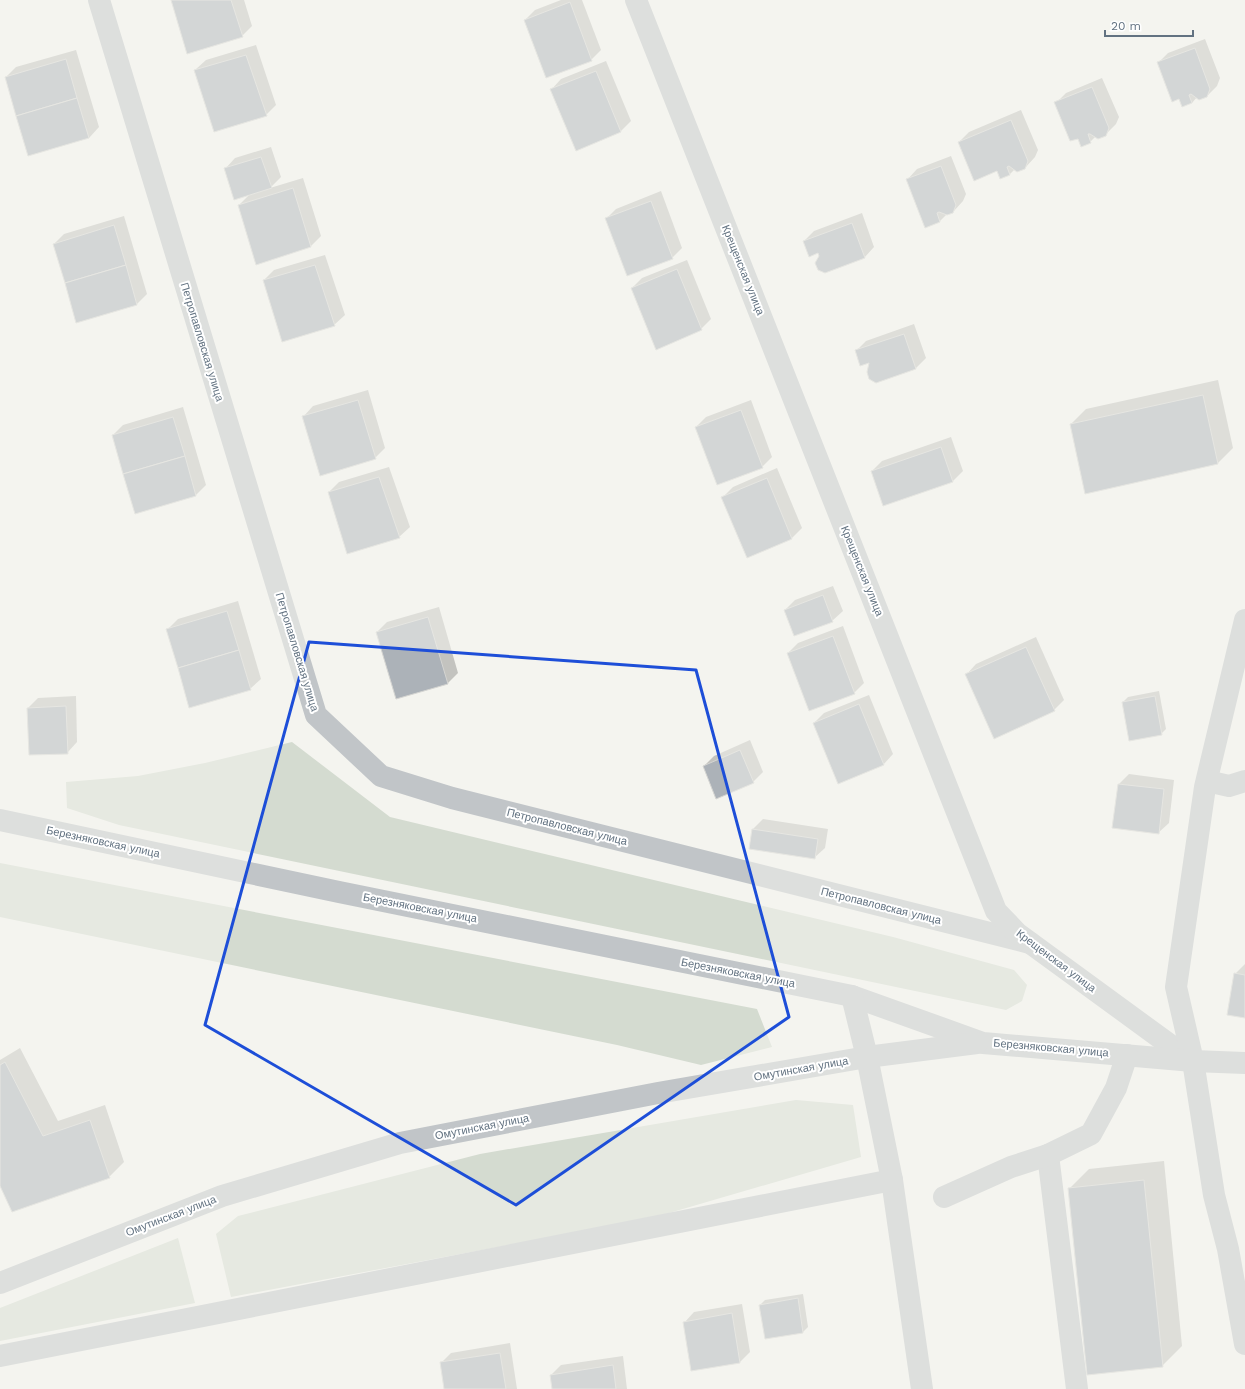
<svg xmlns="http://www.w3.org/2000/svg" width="1245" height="1389" viewBox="0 0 1245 1389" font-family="'Work Sans',sans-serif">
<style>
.green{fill:#d4dbd0}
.shadow{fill:#0003}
.building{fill:#acb2b8;stroke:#d5d5d2}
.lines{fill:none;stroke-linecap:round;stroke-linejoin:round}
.minor{stroke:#c1c5c8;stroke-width:22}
.marked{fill:none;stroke:#1d4ed8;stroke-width:3;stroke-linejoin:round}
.labels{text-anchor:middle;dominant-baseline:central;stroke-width:4;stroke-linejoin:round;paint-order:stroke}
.street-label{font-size:11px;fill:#627281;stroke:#fff}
</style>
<rect width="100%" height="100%" fill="#f4f4ef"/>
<g class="green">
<path d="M 292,742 L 390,817 L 893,937 L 1014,970 L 1027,985 L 1022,1001 L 1006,1010 L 119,825 L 67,808 L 66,782 L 138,776 L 205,763 Z"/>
<path d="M 0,863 L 757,1009 L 772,1047 L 701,1065 L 617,1045 L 0,917 Z"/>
<path d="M 796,1100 L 853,1105 L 861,1157 L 652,1218 L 231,1297 L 216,1234 L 238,1216 L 480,1154 Z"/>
<path d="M 178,1238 L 195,1303 L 0,1341 L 0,1308 Z"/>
</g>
<g class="shadow">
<path d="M 172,0 L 244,0 L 252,26 L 242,36 Z"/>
<path d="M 561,0 L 582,0 L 601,50 L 591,60 L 525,20 L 535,10 Z"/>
<path d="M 1205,39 L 1220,78 L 1217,86 L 1207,96 L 1197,97 L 1192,103 L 1179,98 L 1158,63 L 1168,53 Z"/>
<path d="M 256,45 L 276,105 L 266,115 L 195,70 L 206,60 Z"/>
<path d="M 76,50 L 99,127 L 89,138 L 29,155 L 6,77 L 16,67 Z"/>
<path d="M 606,61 L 631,121 L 621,131 L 551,90 L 561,79 Z"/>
<path d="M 1102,78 L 1119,117 L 1116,124 L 1105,135 L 1096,136 L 1090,142 L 1078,137 L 1056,103 L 1066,93 Z"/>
<path d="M 1021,110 L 1038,150 L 1035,157 L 1025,168 L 1015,169 L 1010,174 L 997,170 L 959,142 L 969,132 Z"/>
<path d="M 271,147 L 281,177 L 270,188 L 303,178 L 321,236 L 311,246 L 239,205 L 250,194 L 225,169 L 235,158 Z"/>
<path d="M 951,156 L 966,194 L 963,201 L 953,212 L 947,214 L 940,221 L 925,226 L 907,180 L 917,169 Z"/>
<path d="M 661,191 L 682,248 L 672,258 L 606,219 L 616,209 Z"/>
<path d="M 862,213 L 874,247 L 864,258 L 820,256 L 818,252 L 804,241 L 814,231 Z"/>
<path d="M 124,216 L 147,294 L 137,304 L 77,322 L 54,244 L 64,234 Z"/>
<path d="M 325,255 L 345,315 L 334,325 L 264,280 L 274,270 Z"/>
<path d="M 687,260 L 711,319 L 701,329 L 632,288 L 642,278 Z"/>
<path d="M 914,324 L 926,358 L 916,368 L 876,382 L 871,361 L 856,351 L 866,341 Z"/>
<path d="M 1218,380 L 1233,448 L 1218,463 L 1071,424 L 1086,409 Z"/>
<path d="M 368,390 L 385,448 L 375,458 L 303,417 L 313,406 Z"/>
<path d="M 751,400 L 772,457 L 762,467 L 696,427 L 706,417 Z"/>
<path d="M 183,407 L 206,485 L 196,495 L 136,513 L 113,435 L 123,425 Z"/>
<path d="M 951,437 L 963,471 L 953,481 L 872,471 L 882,461 Z"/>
<path d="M 389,467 L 410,527 L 399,537 L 329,492 L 339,482 Z"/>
<path d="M 777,468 L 802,528 L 792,538 L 723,497 L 733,487 Z"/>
<path d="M 833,586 L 843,611 L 832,621 L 785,610 L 795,600 Z"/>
<path d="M 238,601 L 261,679 L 250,689 L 168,629 L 178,619 Z"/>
<path d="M 439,607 L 458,673 L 448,683 L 397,698 L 377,632 L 387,622 Z"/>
<path d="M 843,626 L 864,683 L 854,693 L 788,653 L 798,643 Z"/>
<path d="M 1036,637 L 1064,700 L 1054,710 L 966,675 L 976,664 Z"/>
<path d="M 1159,691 L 1166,729 L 1161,734 L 1123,702 L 1128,697 Z"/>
<path d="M 869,695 L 893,754 L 883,765 L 814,723 L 824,713 Z"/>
<path d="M 76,696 L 77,742 L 67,753 L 29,754 L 28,708 L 38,698 Z"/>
<path d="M 750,740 L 763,772 L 753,782 L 704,766 L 714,756 Z"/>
<path d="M 1129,774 L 1174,780 L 1169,823 L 1158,833 L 1113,828 L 1119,784 Z"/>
<path d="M 763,819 L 828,829 L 825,848 L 814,858 L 753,829 Z"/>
<path d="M 1245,964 L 1245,1017 L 1235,974 Z"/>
<path d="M 20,1048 L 58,1121 L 105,1105 L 124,1162 L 109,1177 L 0,1183 L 0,1060 Z"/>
<path d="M 1164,1161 L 1182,1346 L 1162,1366 L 1069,1189 L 1089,1169 Z"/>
<path d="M 803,1294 L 808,1327 L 803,1332 L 765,1338 L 760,1305 L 765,1300 Z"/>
<path d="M 742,1304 L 750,1352 L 740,1362 L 692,1370 L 684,1323 L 694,1312 Z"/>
<path d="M 510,1343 L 517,1389 L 445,1389 L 441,1363 L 451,1353 Z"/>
<path d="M 623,1356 L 627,1389 L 553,1389 L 551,1375 L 561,1365 Z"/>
</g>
<g class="building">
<path d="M 171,0 L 231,0 L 243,37 L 187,54 Z"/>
<path d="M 570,2 L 592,61 L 546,78 L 524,20 Z"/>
<path d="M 1195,48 L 1210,89 L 1207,97 L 1199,100 L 1191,94 L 1189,95 L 1192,103 L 1182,107 L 1179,99 L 1172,102 L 1157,62 Z"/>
<path d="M 246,55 L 267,116 L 214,132 L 194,70 Z"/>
<path d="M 66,59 L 77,98 L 16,116 L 5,77 Z"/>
<path d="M 596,71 L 621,132 L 576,151 L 550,89 Z"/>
<path d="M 1092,87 L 1109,128 L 1106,136 L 1098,139 L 1090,134 L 1088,134 L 1091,143 L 1081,147 L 1078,139 L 1070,141 L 1054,102 Z"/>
<path d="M 77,98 L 89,138 L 28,156 L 16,116 Z"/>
<path d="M 1011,120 L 1028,161 L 1025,169 L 1017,172 L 1009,166 L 1007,167 L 1010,175 L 1000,179 L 997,171 L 974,181 L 958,142 Z"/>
<path d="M 261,157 L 272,188 L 234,200 L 224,168 Z"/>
<path d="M 941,166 L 956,205 L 953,213 L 947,215 L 939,212 L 937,213 L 940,222 L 925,228 L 906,179 Z"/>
<path d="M 293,188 L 311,247 L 256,265 L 238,205 Z"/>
<path d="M 651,201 L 673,259 L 627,276 L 605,218 Z"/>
<path d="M 852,223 L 865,258 L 825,273 L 818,270 L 815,263 L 819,256 L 818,253 L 809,257 L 803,241 Z"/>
<path d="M 114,225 L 126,265 L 65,283 L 53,244 Z"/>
<path d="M 126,265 L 137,305 L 76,323 L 65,283 Z"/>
<path d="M 315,265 L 335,326 L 282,342 L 263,280 Z"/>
<path d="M 677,269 L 702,330 L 656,350 L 631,288 Z"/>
<path d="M 904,334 L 916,369 L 876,383 L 869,379 L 867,372 L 869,363 L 860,366 L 855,350 Z"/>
<path d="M 1203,395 L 1218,464 L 1085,494 L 1070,424 Z"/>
<path d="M 358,400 L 376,459 L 320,476 L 302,416 Z"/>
<path d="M 741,410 L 763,468 L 717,485 L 695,427 Z"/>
<path d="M 173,417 L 185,456 L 123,474 L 112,435 Z"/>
<path d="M 941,447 L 953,482 L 883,506 L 871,471 Z"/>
<path d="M 185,456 L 196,496 L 135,514 L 123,474 Z"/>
<path d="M 379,477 L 400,538 L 347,554 L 328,492 Z"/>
<path d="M 767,478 L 792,539 L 747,558 L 721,497 Z"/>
<path d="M 823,595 L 833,622 L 794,636 L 784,610 Z"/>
<path d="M 227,611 L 239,650 L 178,668 L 166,629 Z"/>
<path d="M 428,617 L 448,684 L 396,699 L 376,632 Z"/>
<path d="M 833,636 L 855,694 L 809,711 L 787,653 Z"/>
<path d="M 1026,647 L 1055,711 L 994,739 L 965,674 Z"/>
<path d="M 239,650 L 251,690 L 189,708 L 178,668 Z"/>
<path d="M 1155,696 L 1162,735 L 1129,741 L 1122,702 Z"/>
<path d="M 859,704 L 884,765 L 838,784 L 813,723 Z"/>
<path d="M 66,706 L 68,754 L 29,755 L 27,708 Z"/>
<path d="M 740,750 L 754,783 L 716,799 L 703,766 Z"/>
<path d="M 1118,784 L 1164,789 L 1159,834 L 1112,828 Z"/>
<path d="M 752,829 L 818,839 L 815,859 L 749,849 Z"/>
<path d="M 1234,973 L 1245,975 L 1245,1018 L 1227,1015 Z"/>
<path d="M 5,1062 L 43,1136 L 90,1120 L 110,1178 L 12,1212 L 0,1186 L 0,1065 Z"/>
<path d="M 1144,1180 L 1163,1367 L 1087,1375 L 1068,1188 Z"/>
<path d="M 798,1298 L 803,1333 L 765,1339 L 759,1305 Z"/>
<path d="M 732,1313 L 740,1363 L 691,1371 L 683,1322 Z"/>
<path d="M 500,1353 L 506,1389 L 444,1389 L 440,1362 Z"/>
<path d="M 613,1365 L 616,1389 L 552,1389 L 550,1375 Z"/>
</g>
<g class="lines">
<g class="minor">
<path d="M 99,0 L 316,715 L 381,776 L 452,798 L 1030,943"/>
<path d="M 636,0 L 996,911 L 1018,934 L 1192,1061"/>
<path d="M 1245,620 L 1205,787 L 1176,987 L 1193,1061 L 1214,1195 L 1228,1249 L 1245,1344"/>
<path d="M 1207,781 L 1229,786 L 1245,781"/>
<path d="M 0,820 L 339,892 L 852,996 L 983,1043 L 1193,1061 L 1245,1063"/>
<path d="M 852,996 L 867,1057 L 892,1180 L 922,1389"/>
<path d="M 1048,1155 L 1077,1389"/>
<path d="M 944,1197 L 1011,1167 L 1048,1155 L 1091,1134 L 1116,1088 L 1127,1055"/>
<path d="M 0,1283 L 222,1196 L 400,1143 L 658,1093 L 867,1057 L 977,1043"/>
<path d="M 0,1356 L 892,1180"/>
</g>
</g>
<path d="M0 0H1245V1389H0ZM 309,642 L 696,670 L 789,1017 L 516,1205 L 205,1025 Z" fill="#f4f4ef" fill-opacity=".55" fill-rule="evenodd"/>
<path class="marked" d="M 309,642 L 696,670 L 789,1017 L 516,1205 L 205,1025 Z"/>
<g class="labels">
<g class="street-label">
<text transform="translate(743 270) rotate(68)">Крещенская улица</text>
<text transform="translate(202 342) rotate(73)">Петропавловская улица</text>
<text transform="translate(862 571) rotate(68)">Крещенская улица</text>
<text transform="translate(297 652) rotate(73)">Петропавловская улица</text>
<text transform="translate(567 827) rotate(14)">Петропавловская улица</text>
<text transform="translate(103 842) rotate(12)">Березняковская улица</text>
<text transform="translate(881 906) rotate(14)">Петропавловская улица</text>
<text transform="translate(420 908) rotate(11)">Березняковская улица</text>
<text transform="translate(1056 961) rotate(37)">Крещенская улица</text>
<text transform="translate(738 973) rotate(11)">Березняковская улица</text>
<text transform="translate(1051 1048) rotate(5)">Березняковская улица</text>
<text transform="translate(801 1069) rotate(-10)">Омутинская улица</text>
<text transform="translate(482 1127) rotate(-11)">Омутинская улица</text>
<text transform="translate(171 1216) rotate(-21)">Омутинская улица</text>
</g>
</g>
<path d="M1105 30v6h88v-6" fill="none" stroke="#627281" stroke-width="2"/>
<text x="1111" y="30" font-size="12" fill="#627281" stroke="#ffffff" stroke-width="3" paint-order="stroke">20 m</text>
</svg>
